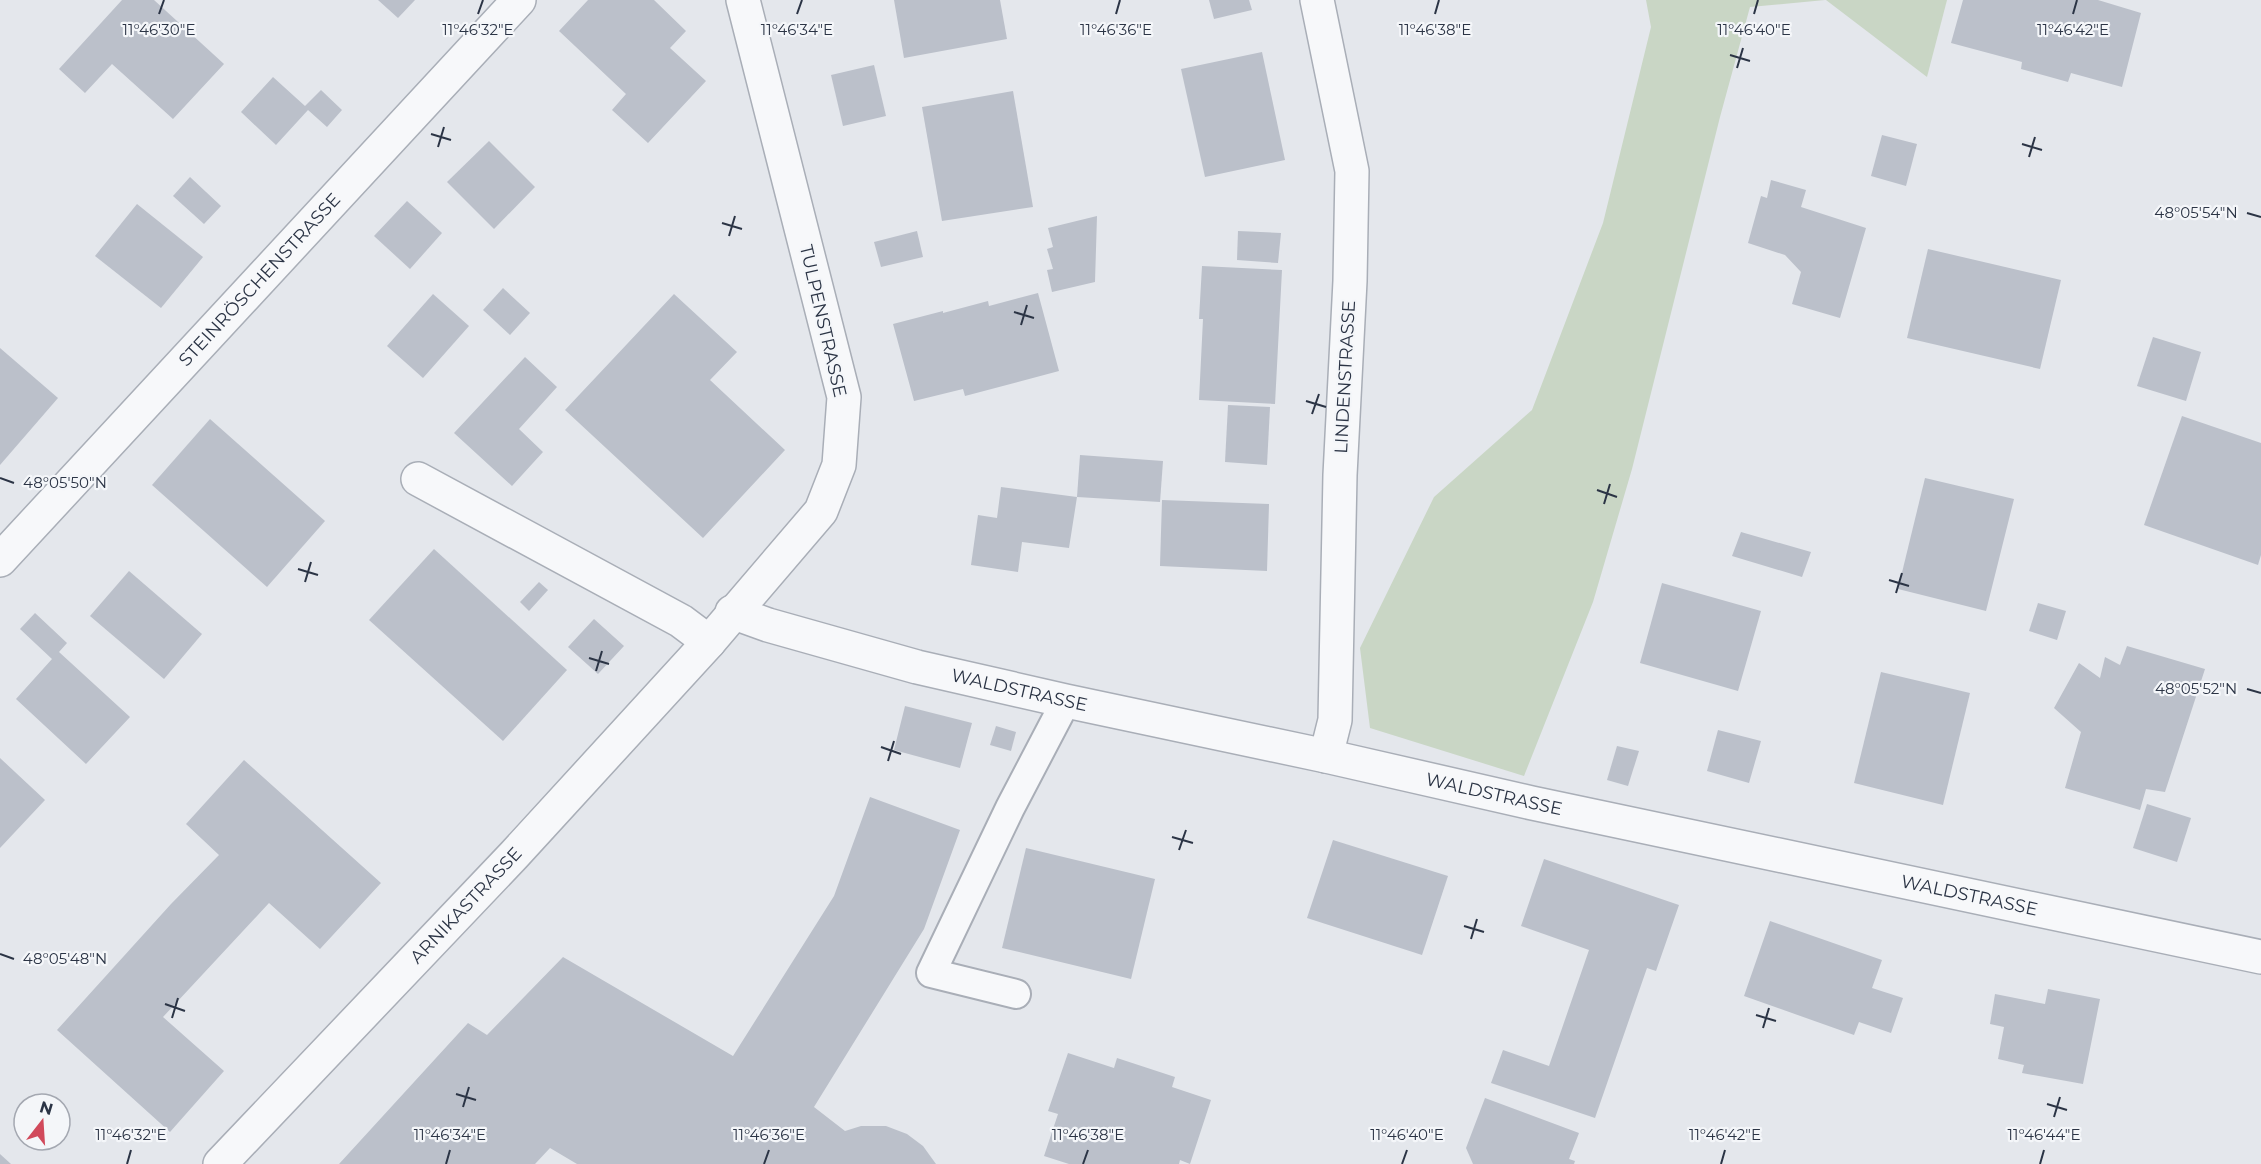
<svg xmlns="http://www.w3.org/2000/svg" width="2261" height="1164" viewBox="0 0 2261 1164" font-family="Montserrat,sans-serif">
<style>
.green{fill:#c9d6c5}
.building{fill:#bbc0ca}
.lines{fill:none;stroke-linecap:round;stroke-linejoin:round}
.service-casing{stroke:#a9aeb7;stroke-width:32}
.minor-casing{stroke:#a9aeb7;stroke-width:36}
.service{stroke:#f7f8fa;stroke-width:28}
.minor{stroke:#f7f8fa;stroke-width:33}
.ticks{fill:none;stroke:#2b3445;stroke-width:2}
.labels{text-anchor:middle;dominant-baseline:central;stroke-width:4.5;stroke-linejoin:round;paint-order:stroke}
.street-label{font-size:18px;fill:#2b3445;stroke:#f4f6f9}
.ticks-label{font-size:15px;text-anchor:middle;fill:#2b3445;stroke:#f4f6f9;stroke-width:4.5;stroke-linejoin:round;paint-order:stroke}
</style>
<rect width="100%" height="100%" fill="#e4e7ec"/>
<g class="green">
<path d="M 1646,0 L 1825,0 L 1750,7 L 1720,117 L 1632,469 L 1593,602 L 1524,776 L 1370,728 L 1360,648 L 1434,497 L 1532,410 L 1603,223 L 1651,27 Z"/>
<path d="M 1826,0 L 1947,0 L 1927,77 Z"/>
</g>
<g class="building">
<path d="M 122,0 L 154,0 L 224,64 L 173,119 L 112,64 L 85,93 L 59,69 Z"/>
<path d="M 378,0 L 415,0 L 398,18 Z"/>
<path d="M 588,0 L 654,0 L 686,31 L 670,48 L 706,81 L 648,143 L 612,110 L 626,94 L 559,31 Z"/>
<path d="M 894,0 L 1000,0 L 1007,39 L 904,58 Z"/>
<path d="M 1209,0 L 1249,0 L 1252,10 L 1214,19 Z"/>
<path d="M 1963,0 L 2098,0 L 2141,13 L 2122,87 L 2071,73 L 2068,82 L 2021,69 L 2022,62 L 1951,43 Z"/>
<path d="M 1262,52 L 1285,160 L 1205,177 L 1181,69 Z"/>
<path d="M 874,65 L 886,116 L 843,126 L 831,75 Z"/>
<path d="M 273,77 L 305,106 L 321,90 L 342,110 L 327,127 L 308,110 L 276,145 L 241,112 Z"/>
<path d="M 1013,91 L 1033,207 L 942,221 L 922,107 Z"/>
<path d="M 1882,135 L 1917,144 L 1906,186 L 1871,176 Z"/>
<path d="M 489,141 L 535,187 L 494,229 L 447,182 Z"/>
<path d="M 190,177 L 221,206 L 204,224 L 173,196 Z"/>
<path d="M 1771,180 L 1806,190 L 1801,207 L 1866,228 L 1840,318 L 1792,304 L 1801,272 L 1785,255 L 1748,243 L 1761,196 L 1767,198 Z"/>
<path d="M 407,201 L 442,233 L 410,269 L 374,236 Z"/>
<path d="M 137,204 L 203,257 L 161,308 L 95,256 Z"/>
<path d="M 1097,216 L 1095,282 L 1052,292 L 1047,270 L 1053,269 L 1047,249 L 1053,247 L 1048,228 Z"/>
<path d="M 917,231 L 923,257 L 881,267 L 874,242 Z"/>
<path d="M 1238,231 L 1281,233 L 1278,263 L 1237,260 Z"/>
<path d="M 1928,249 L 2061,280 L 2040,369 L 1907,338 Z"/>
<path d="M 1202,266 L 1282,270 L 1275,404 L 1199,400 L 1203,319 L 1199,319 Z"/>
<path d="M 503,288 L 530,313 L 510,335 L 483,310 Z"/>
<path d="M 1038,293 L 1059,371 L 965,396 L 963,389 L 914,401 L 893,324 L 943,311 L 943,313 L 988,301 L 989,306 Z"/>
<path d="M 433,294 L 469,326 L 423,378 L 387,346 Z"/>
<path d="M 674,294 L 737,352 L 710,380 L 785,450 L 703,538 L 565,410 Z"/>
<path d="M 2153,337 L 2201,352 L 2186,401 L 2137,386 Z"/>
<path d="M 0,348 L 58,398 L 0,465 Z"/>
<path d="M 525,357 L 557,387 L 519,429 L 543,452 L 512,486 L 454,433 Z"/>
<path d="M 1228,405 L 1270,407 L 1267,465 L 1225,462 Z"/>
<path d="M 2182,416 L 2261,443 L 2261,555 L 2258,565 L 2144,525 Z"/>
<path d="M 210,419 L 325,521 L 267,587 L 152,485 Z"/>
<path d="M 1080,455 L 1163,461 L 1160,502 L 1077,497 Z"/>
<path d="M 1925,478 L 2014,499 L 1986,611 L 1898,589 Z"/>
<path d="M 1001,487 L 1077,497 L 1069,548 L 1022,542 L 1018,572 L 971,565 L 978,515 L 997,518 Z"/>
<path d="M 1162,500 L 1269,504 L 1267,571 L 1160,566 Z"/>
<path d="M 1741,532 L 1811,552 L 1802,577 L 1732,556 Z"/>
<path d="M 434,549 L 567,670 L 503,741 L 369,620 Z"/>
<path d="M 129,571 L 202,634 L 164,679 L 90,616 Z"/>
<path d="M 539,582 L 548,590 L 529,611 L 520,602 Z"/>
<path d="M 1662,583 L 1761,611 L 1738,691 L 1640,663 Z"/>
<path d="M 2038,603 L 2066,611 L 2057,640 L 2029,631 Z"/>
<path d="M 35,613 L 67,643 L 59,652 L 130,717 L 86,764 L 16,699 L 52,659 L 20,629 Z"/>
<path d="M 594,619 L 624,646 L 598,674 L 568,647 Z"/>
<path d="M 2127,646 L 2205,669 L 2165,792 L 2146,789 L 2140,810 L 2065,788 L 2081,732 L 2054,708 L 2079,663 L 2100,678 L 2105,657 L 2120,665 Z"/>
<path d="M 1881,672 L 1970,693 L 1943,805 L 1854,783 Z"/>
<path d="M 905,706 L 972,723 L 960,768 L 894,750 Z"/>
<path d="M 996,726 L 1016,732 L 1011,751 L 990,745 Z"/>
<path d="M 1718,730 L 1761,741 L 1749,783 L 1707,771 Z"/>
<path d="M 1617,746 L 1639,751 L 1628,786 L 1607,780 Z"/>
<path d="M 0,758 L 45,800 L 0,848 Z"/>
<path d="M 244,760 L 381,883 L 320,949 L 269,903 L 163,1017 L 224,1071 L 170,1132 L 57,1030 L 171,904 L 219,855 L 186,824 Z"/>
<path d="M 870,797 L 960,830 L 924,929 L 814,1107 L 845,1131 L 861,1126 L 886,1126 L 907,1134 L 923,1146 L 936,1164 L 577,1164 L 550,1148 L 535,1164 L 339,1164 L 468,1023 L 487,1035 L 563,957 L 733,1056 L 834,896 Z"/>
<path d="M 2147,804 L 2191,818 L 2177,862 L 2133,848 Z"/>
<path d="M 1333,840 L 1448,876 L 1422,955 L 1307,918 Z"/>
<path d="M 1026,848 L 1155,879 L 1131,979 L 1002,948 Z"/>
<path d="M 1544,859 L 1679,905 L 1656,971 L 1647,968 L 1595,1118 L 1491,1083 L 1503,1050 L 1549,1066 L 1589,950 L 1521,926 Z"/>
<path d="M 1770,921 L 1882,960 L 1872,988 L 1903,998 L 1891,1033 L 1859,1022 L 1854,1035 L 1744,996 Z"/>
<path d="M 2048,989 L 2100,999 L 2083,1084 L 2022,1073 L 2024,1065 L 1998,1059 L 2004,1027 L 1990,1024 L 1995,994 L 2045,1004 Z"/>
<path d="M 1068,1053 L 1114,1068 L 1117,1058 L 1175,1077 L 1172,1087 L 1211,1100 L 1190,1164 L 1180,1160 L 1179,1164 L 1069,1164 L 1044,1156 L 1058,1114 L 1048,1111 Z"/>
<path d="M 1485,1098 L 1579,1133 L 1569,1159 L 1575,1161 L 1574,1164 L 1473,1164 L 1466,1148 Z"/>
<path d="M 0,1154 L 11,1164 L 0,1164 Z"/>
</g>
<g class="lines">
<defs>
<path id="service" d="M 1016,994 L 931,973 L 1010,808 L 1066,701"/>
<g id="minor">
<path d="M 1317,0 L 1352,171 L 1350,281 L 1340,475 L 1335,720 L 1326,756"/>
<path d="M 418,479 L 681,621 L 709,642"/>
<path id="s1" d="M 0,560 L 519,0"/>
<path id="s2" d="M 732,612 L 768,625 L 917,667 L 1066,701 L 1326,756 L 1532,803 L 2261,957"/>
<path id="s3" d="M 220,1164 L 514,855 L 709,642 L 821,511 L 839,465 L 844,397 L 743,0"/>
</g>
</defs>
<use href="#service" class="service-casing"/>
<use href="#minor" class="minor-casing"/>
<use href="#service" class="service"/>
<use href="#minor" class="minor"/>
</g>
<path class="ticks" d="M 159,14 L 164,0M 478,14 L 483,0M 797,14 L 802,0M 1116,14 L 1120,0M 1435,14 L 1439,0M 1754,14 L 1758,0M 2073,14 L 2077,0M 1730,55 L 1750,61M 1737,68 L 1743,48M 431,134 L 451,140M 2022,144 L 2042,150M 438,147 L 444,127M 2029,157 L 2035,137M 2247,213 L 2261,217M 722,223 L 742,229M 729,236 L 735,216M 1014,312 L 1034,318M 1021,325 L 1027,305M 1306,401 L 1326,407M 1312,414 L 1319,394M 0,478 L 14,483M 1597,490 L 1617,497M 1604,504 L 1610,484M 298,569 L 318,575M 1889,580 L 1909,586M 305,582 L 311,562M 1896,593 L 1902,573M 589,658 L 609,664M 596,671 L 602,651M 2247,689 L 2261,693M 881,747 L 901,754M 888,761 L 894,741M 1172,837 L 1193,843M 1179,850 L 1186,830M 1464,926 L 1484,932M 1471,939 L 1477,919M 0,954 L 14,959M 165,1004 L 185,1011M 1756,1015 L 1776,1021M 172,1018 L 178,998M 1763,1028 L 1769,1008M 456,1094 L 476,1100M 2047,1104 L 2067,1110M 463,1107 L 469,1087M 2054,1117 L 2060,1097M 127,1164 L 131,1150M 446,1164 L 450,1150M 764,1164 L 769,1150M 1083,1164 L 1088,1150M 1402,1164 L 1407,1150M 1721,1164 L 1725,1150M 2040,1164 L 2044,1150"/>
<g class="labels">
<g class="street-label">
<text stroke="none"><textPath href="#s1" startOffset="382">STEINRÖSCHENSTRASSE</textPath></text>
<text transform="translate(823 321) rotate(77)">TULPENSTRASSE</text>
<text transform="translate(1345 377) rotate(-87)">LINDENSTRASSE</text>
<text stroke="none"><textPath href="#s2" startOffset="298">WALDSTRASSE</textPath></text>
<text stroke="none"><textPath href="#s2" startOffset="784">WALDSTRASSE</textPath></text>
<text stroke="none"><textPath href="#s2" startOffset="1270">WALDSTRASSE</textPath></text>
<text stroke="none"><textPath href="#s3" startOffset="357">ARNIKASTRASSE</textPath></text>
</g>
</g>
<g class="ticks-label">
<text x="159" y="35">11°46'30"E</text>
<text x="478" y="35">11°46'32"E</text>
<text x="797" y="35">11°46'34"E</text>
<text x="1116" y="35">11°46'36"E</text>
<text x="1435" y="35">11°46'38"E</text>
<text x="1754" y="35">11°46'40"E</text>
<text x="2073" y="35">11°46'42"E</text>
<text x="2196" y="218">48°05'54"N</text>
<text x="65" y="488">48°05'50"N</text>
<text x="2196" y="694">48°05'52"N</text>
<text x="65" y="964">48°05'48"N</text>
<text x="131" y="1140">11°46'32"E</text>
<text x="450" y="1140">11°46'34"E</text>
<text x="769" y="1140">11°46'36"E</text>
<text x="1088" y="1140">11°46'38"E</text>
<text x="1407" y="1140">11°46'40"E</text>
<text x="1725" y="1140">11°46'42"E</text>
<text x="2044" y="1140">11°46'44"E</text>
</g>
<g transform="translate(42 1122) rotate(17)"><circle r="28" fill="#f4f6f9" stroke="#a4a8b1" stroke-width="1.5"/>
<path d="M0-4.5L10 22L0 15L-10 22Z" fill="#d1495b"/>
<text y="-9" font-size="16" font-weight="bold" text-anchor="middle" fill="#2b3445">N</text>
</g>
</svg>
